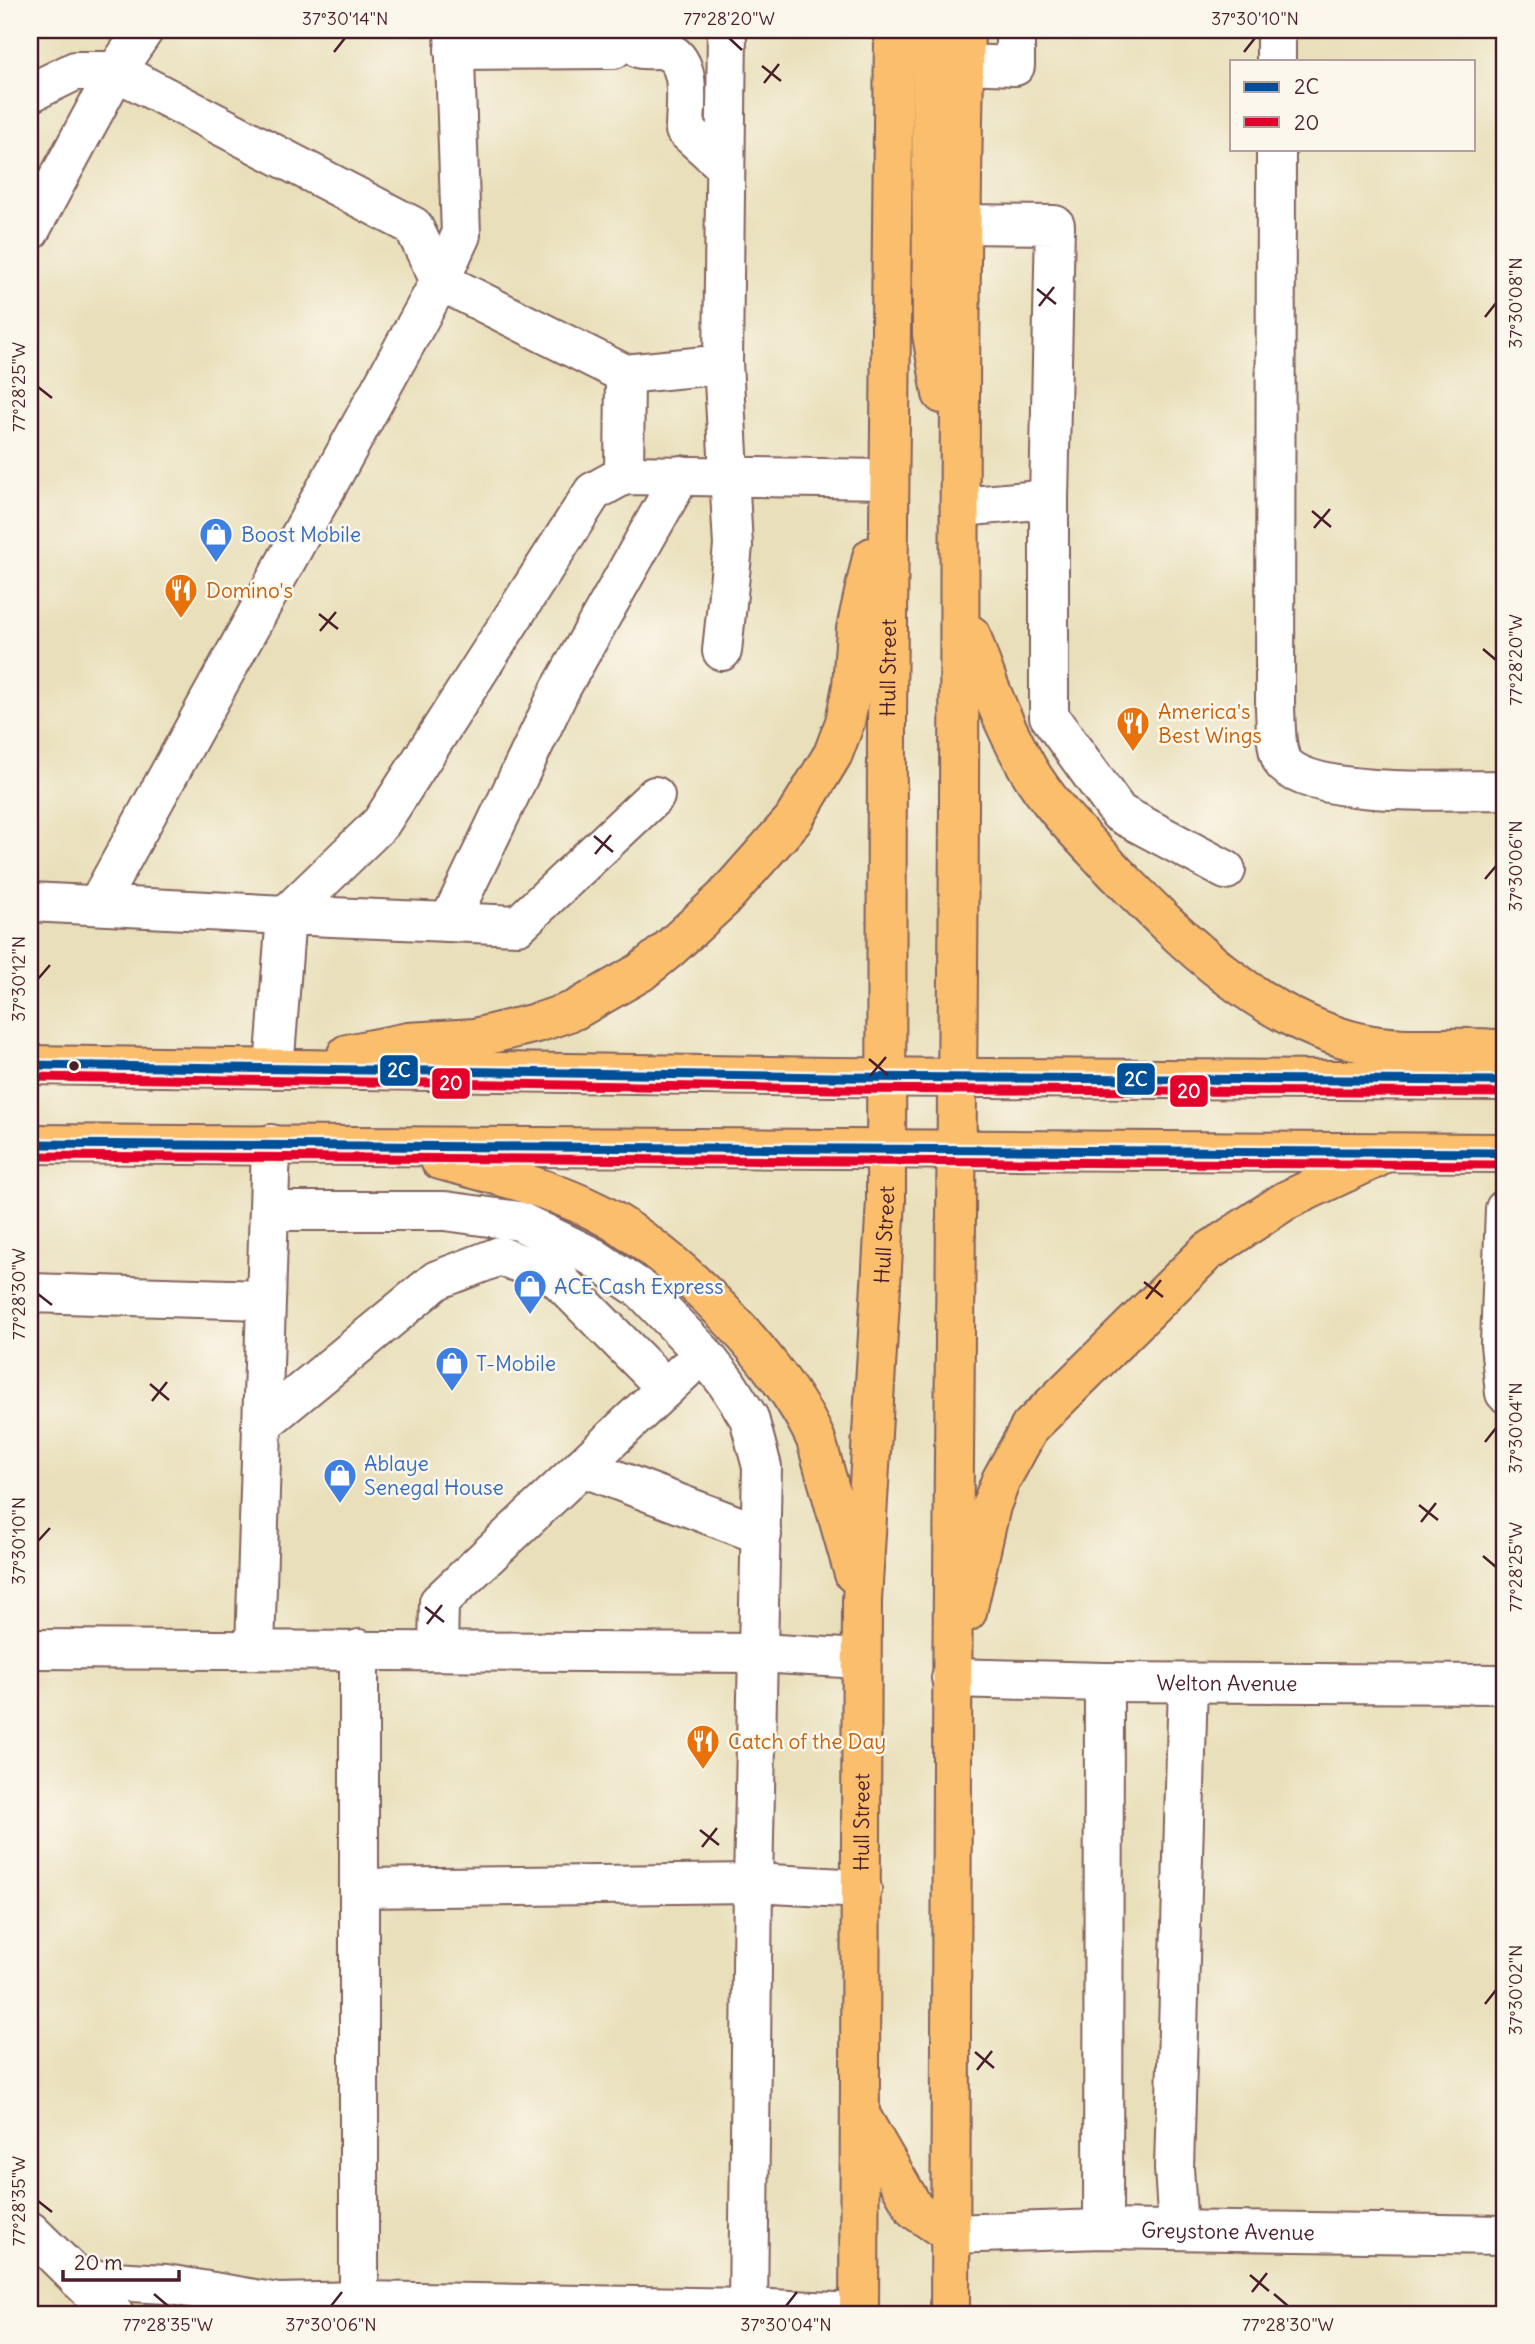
<svg xmlns="http://www.w3.org/2000/svg" width="1535" height="2344" viewBox="0 0 1535 2344" font-family="Delius,sans-serif">
<style>
.lines{fill:none;stroke-linecap:round;stroke-linejoin:round}
.minor-casing{stroke:#82625d;stroke-width:42}
.major-casing{stroke:#82625d;stroke-width:42}
.minor{stroke:#fff;stroke-width:38}
.major{stroke:#fabe6d;stroke-width:38}
.bus-1-casing{stroke:#fbf7ec;stroke-width:14}
.bus-2-casing{stroke:#fbf7ec;stroke-width:14}
.bus-1{stroke:#004f99;stroke-width:9}
.bus-2{stroke:#e4002b;stroke-width:9}
.ticks{fill:none;stroke:#4a1f2b;stroke-width:2.5}
.bus-dot{fill:#4a1f2b;stroke:#fbf7ec;stroke-width:2.5}
.labels{text-anchor:middle;dominant-baseline:central;stroke-width:5;stroke-linejoin:round;paint-order:stroke}
.shop-label{font-size:21px;fill:#366cbe;stroke:#fbf7ec;text-anchor:start}
.food-label{font-size:21px;fill:#c56008;stroke:#fbf7ec;text-anchor:start}
.street-label{font-size:21px;fill:#4a1f2b;stroke:#fbf7ec}
.line-badge{stroke:#fbf7ec;stroke-width:2.5}
.badge-label{font-size:19px;text-anchor:middle;font-weight:bold;fill:#fff}
.neatline{fill:none;stroke:#4a1f2b;stroke-width:2.5}
.ticks-label{font-size:18px;text-anchor:middle;fill:#4a1f2b}
</style>
<rect width="100%" height="100%" fill="#fbf7ec"/>
<filter id="ink" filterUnits="userSpaceOnUse"><feTurbulence type="fractalNoise" baseFrequency=".0143" numOctaves="2"/><feDisplacementMap in="SourceGraphic" scale="14" xChannelSelector="R" yChannelSelector="G"/><feConvolveMatrix kernelMatrix="1 2 1 2 8 2 1 2 1" color-interpolation-filters="sRGB"/></filter>
<filter id="wash" filterUnits="userSpaceOnUse"><feTurbulence type="fractalNoise" baseFrequency=".00686" numOctaves="4" result="noise"/><feDisplacementMap in="SourceGraphic" scale="28" xChannelSelector="R" yChannelSelector="G"/><feGaussianBlur stdDeviation="1.57" result="paint"/><feColorMatrix in="noise" values="0 0 0 0 0 0 0 0 0 0 0 0 0 0 0 0 0 1.4 0 .05"/><feComposite in="paint" operator="in"/></filter>
<g filter="url(#wash)">
<rect width="100%" height="100%" fill="#e9dfba"/>
</g>
<g filter="url(#ink)">
<g class="lines">
<defs>
<g id="minor">
<path d="M 641,49 C 648,50 657,48 664,50 C 694,59 685,105 685,130 L 725,166"/>
<path d="M 454,50 L 614,49"/>
<path d="M 1276,61 L 1276,30"/>
<path d="M 964,64 L 1015,66 L 1015,30"/>
<path d="M 30,93 L 75,71 L 116,71 L 413,226 L 440,281 L 625,374 L 705,366 L 723,362"/>
<path d="M 1276,149 L 1275,708 C 1276,723 1275,755 1285,765 C 1319,798 1456,790 1505,790"/>
<path d="M 960,224 L 1055,225 L 1049,499 L 961,507"/>
<path d="M 30,231 L 116,71 L 144,30"/>
<path d="M 624,475 L 625,374"/>
<path d="M 1049,499 L 1049,716 L 1119,813 L 1226,870"/>
<path d="M 722,651 L 733,546 L 723,362 L 727,30"/>
<path d="M 30,902 L 286,915 L 381,823 L 593,492 L 624,475 L 889,479"/>
<path d="M 97,905 L 440,281 L 461,235 L 454,30"/>
<path d="M 449,922 L 560,690 L 681,475"/>
<path d="M 274,1069 L 286,915 L 518,925 L 655,796"/>
<path d="M 1505,1209 L 1500,1344 L 1505,1393"/>
<path d="M 269,1211 L 445,1211 L 519,1221 L 593,1257 L 642,1290 L 703,1353 L 726,1382 L 749,1418 L 762,1467 L 753,1883 L 748,2308"/>
<path d="M 30,1293 L 265,1300"/>
<path d="M 261,1425 L 437,1280 L 500,1256 L 555,1276 L 666,1388"/>
<path d="M 582,1467 L 762,1535"/>
<path d="M 30,1649 L 759,1653 L 861,1659"/>
<path d="M 255,1649 L 271,1144"/>
<path d="M 359,1649 L 359,2314"/>
<path d="M 438,1650 L 439,1602 L 685,1370"/>
<path id="s1" d="M 951,1678 L 1104,1682 L 1505,1684"/>
<path d="M 359,1888 L 753,1883 L 862,1889"/>
<path d="M 1103,2229 L 1104,1682"/>
<path d="M 1178,2230 L 1174,2168 L 1188,1683"/>
<path d="M 30,2231 L 114,2314"/>
<path id="s2" d="M 950,2234 L 1103,2229 L 1505,2235"/>
<path d="M 78,2279 L 166,2284 L 278,2303"/>
<path d="M 256,2314 L 278,2303 L 360,2301 L 748,2308 L 858,2313"/>
</g>
<g id="major">
<path d="M 922,30 L 931,55 L 932,334 L 942,394"/>
<path d="M 971,635 C 986,681 1003,725 1027,767 C 1049,805 1082,837 1112,869 C 1183,941 1260,1020 1362,1043 C 1409,1053 1458,1044 1505,1050"/>
<path d="M 347,1054 L 408,1042 L 475,1038 L 540,1022 L 575,1010 L 641,972 L 668,950 L 723,899 L 793,820 L 833,754 L 845,722 L 852,686 L 856,629 L 872,557"/>
<path d="M 30,1065 L 832,1077 L 1505,1081"/>
<path d="M 30,1144 L 1505,1153"/>
<path d="M 440,1160 C 494,1174 547,1187 597,1212 C 673,1250 782,1362 816,1440 L 854,1574"/>
<path d="M 967,1612 L 991,1506 L 1001,1480 L 1030,1427 L 1206,1253 L 1285,1201 L 1377,1158"/>
<path d="M 861,2116 L 915,2210 L 950,2234"/>
<path id="s3" d="M 859,2314 L 862,1600 L 886,1201 L 887,721 L 894,30"/>
<path d="M 950,2314 C 949,1866 955,1419 958,971 C 961,657 957,343 965,30"/>
</g>
</defs>
<use href="#minor" class="minor-casing"/>
<use href="#major" class="major-casing"/>
<use href="#minor" class="minor"/>
<use href="#major" class="major"/>
<defs>
<g id="bus-1">
<path d="M 30,1065 L 832,1077 L 1505,1081"/>
<path d="M 30,1144 L 1505,1153"/>
</g>
<g id="bus-2">
<path d="M 30,1077 L 832,1089 L 1505,1093"/>
<path d="M 30,1156 L 1505,1165"/>
</g>
</defs>
<use href="#bus-1" class="bus-1-casing"/>
<use href="#bus-2" class="bus-2-casing"/>
<use href="#bus-1" class="bus-1"/>
<use href="#bus-2" class="bus-2"/>
</g>
</g>
<path class="ticks" d="M 729,38 L 742,50M 334,52 L 345,38M 1244,52 L 1255,38M 762,66 L 781,81M 764,83 L 779,64M 1037,289 L 1056,304M 1039,306 L 1054,287M 1485,317 L 1496,303M 38,387 L 52,398M 1312,511 L 1331,527M 1314,528 L 1330,509M 319,614 L 338,629M 320,631 L 336,612M 1483,649 L 1496,660M 594,836 L 613,852M 595,854 L 611,835M 1485,879 L 1496,866M 38,979 L 50,965M 869,1059 L 888,1075M 870,1076 L 886,1057M 1144,1282 L 1163,1297M 38,1294 L 52,1305M 1146,1299 L 1161,1280M 150,1384 L 169,1400M 152,1401 L 167,1382M 1485,1442 L 1496,1428M 1419,1505 L 1438,1520M 1421,1522 L 1436,1503M 38,1541 L 50,1528M 1483,1556 L 1496,1567M 425,1607 L 444,1622M 427,1624 L 442,1605M 700,1830 L 719,1845M 702,1847 L 717,1828M 1485,2004 L 1496,1990M 975,2052 L 994,2068M 977,2070 L 992,2051M 38,2201 L 52,2212M 1250,2275 L 1269,2291M 1252,2292 L 1267,2273M 154,2294 L 168,2306M 1274,2294 L 1288,2306M 331,2306 L 342,2292M 786,2306 L 797,2292"/>
<defs>
<symbol id="shop-pin" viewBox="-11 -11 22 30"><path d="M0 17L-7.5 6A9.5 9.5 0 1 1 7.5 6Z" fill="#3f7fe0" stroke="#fbf7ec"/><path d="M-5-2.5h2.3a2.7 3.5 0 0 1 5.4 0H5L5.5 6h-11ZM-1.5-2.5h3a1.5 2.3 0 0 0-3 0Z" fill="#fff"/></symbol>
<symbol id="restaurant-pin" viewBox="-11 -11 22 30"><path d="M0 17L-7.5 6A9.5 9.5 0 1 1 7.5 6Z" fill="#e8710a" stroke="#fbf7ec"/><path d="M-5-6h1v4h1v-4h1v4h1v-4h1v5L-1.5 .5V6h-2V.5L-5-1ZM5-6V6H3V1.5H1.5Q1.5-4 5-6Z" fill="#fff"/></symbol>
</defs>
<g fill-rule="evenodd">
<use href="#shop-pin" x="197" y="515" width="38" height="52"/>
<use href="#restaurant-pin" x="162" y="571" width="38" height="52"/>
<use href="#restaurant-pin" x="1114" y="704" width="38" height="52"/>
<use href="#shop-pin" x="511" y="1267" width="38" height="52"/>
<use href="#shop-pin" x="433" y="1344" width="38" height="52"/>
<use href="#shop-pin" x="321" y="1456" width="38" height="52"/>
<use href="#restaurant-pin" x="684" y="1722" width="38" height="52"/>
</g>
<circle class="bus-dot" cx="74" cy="1066" r="6"/>
<g class="labels">
<g class="shop-label">
<text x="241" y="534">Boost Mobile</text>
<text x="554" y="1286">ACE Cash Express</text>
<text x="476" y="1363">T-Mobile</text>
<text x="364" y="1463">Ablaye<tspan x="364" dy="24">Senegal House</tspan></text>
</g>
<g class="food-label">
<text x="206" y="590">Domino's</text>
<text x="1158" y="711">America's<tspan x="1158" dy="24">Best Wings</tspan></text>
<text x="728" y="1741">Catch of the Day</text>
</g>
<g class="street-label">
<text stroke="none"><textPath href="#s3" startOffset="1647">Hull Street</textPath></text>
<text stroke="none"><textPath href="#s3" startOffset="1080">Hull Street</textPath></text>
<text stroke="none"><textPath href="#s1" startOffset="276">Welton Avenue</textPath></text>
<text stroke="none"><textPath href="#s3" startOffset="492">Hull Street</textPath></text>
<text stroke="none"><textPath href="#s2" startOffset="278">Greystone Avenue</textPath></text>
</g>
</g>
<g class="line-badge">
<rect x="379" y="1054" width="40" height="33" rx="7" fill="#004f99"/>
<rect x="1116" y="1062" width="40" height="34" rx="7" fill="#004f99"/>
<rect x="431" y="1067" width="40" height="33" rx="7" fill="#e4002b"/>
<rect x="1169" y="1074" width="40" height="34" rx="7" fill="#e4002b"/>
</g>
<g class="badge-label">
<text x="399" y="1077">2C</text>
<text x="1136" y="1086">2C</text>
<text x="451" y="1090">20</text>
<text x="1189" y="1098">20</text>
</g>
<rect width="1535" height="2344" fill="none" stroke="#fbf7ec" stroke-width="77"/>
<rect x="1230" y="60" width="245" height="91" fill="#fbf7ec" stroke="#b4a19f" stroke-width="2"/>
<rect x="1244" y="82" width="35" height="10" fill="#004f99" stroke="#b4a19f" stroke-width="2"/>
<text x="1294" y="94" font-size="21" fill="#4a1f2b">2C</text>
<rect x="1244" y="117" width="35" height="10" fill="#e4002b" stroke="#b4a19f" stroke-width="2"/>
<text x="1294" y="130" font-size="21" fill="#4a1f2b">20</text>
<path d="M63 2270v10h116v-10" fill="none" stroke="#4a1f2b" stroke-width="3.5"/>
<text x="74" y="2270" font-size="21" fill="#4a1f2b" stroke="#fbf7ec" stroke-width="5" paint-order="stroke">20 m</text>
<rect x="38" y="38" width="1458" height="2268" class="neatline"/>
<g class="ticks-label">
<text x="345" y="25">37°30'14"N</text>
<text x="729" y="25">77°28'20"W</text>
<text x="1255" y="25">37°30'10"N</text>
<text transform="translate(1516 303) rotate(-90)" y="6">37°30'08"N</text>
<text transform="translate(19 387) rotate(-90)" y="6">77°28'25"W</text>
<text transform="translate(1516 660) rotate(-90)" y="6">77°28'20"W</text>
<text transform="translate(1516 866) rotate(-90)" y="6">37°30'06"N</text>
<text transform="translate(19 979) rotate(-90)" y="6">37°30'12"N</text>
<text transform="translate(19 1294) rotate(-90)" y="6">77°28'30"W</text>
<text transform="translate(1516 1428) rotate(-90)" y="6">37°30'04"N</text>
<text transform="translate(19 1541) rotate(-90)" y="6">37°30'10"N</text>
<text transform="translate(1516 1567) rotate(-90)" y="6">77°28'25"W</text>
<text transform="translate(1516 1990) rotate(-90)" y="6">37°30'02"N</text>
<text transform="translate(19 2201) rotate(-90)" y="6">77°28'35"W</text>
<text x="168" y="2331">77°28'35"W</text>
<text x="331" y="2331">37°30'06"N</text>
<text x="786" y="2331">37°30'04"N</text>
<text x="1288" y="2331">77°28'30"W</text>
</g>
</svg>
